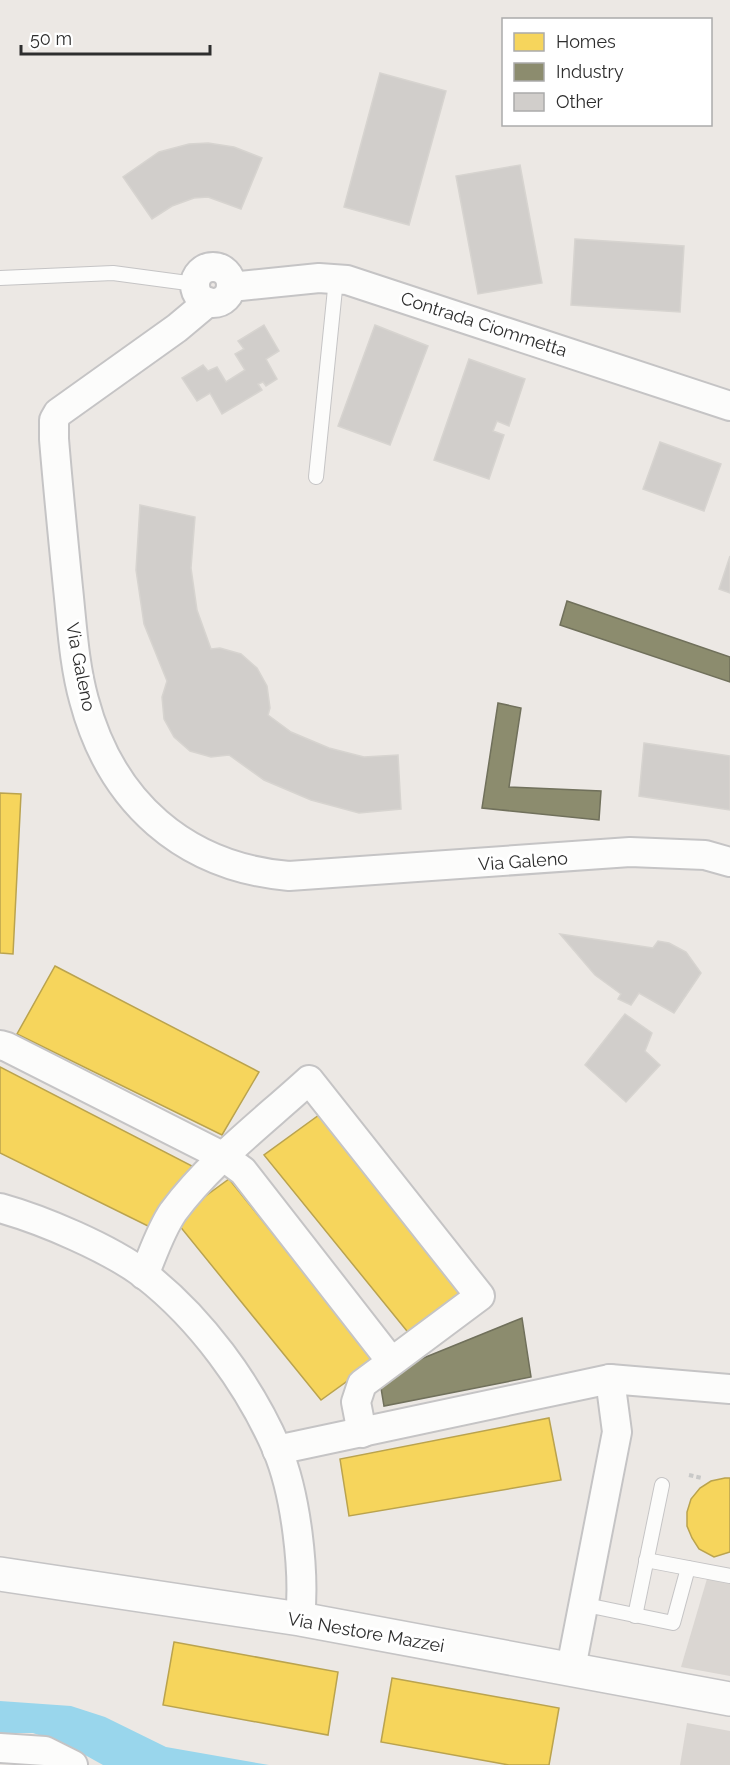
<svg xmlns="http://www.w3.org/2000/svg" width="730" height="1765" viewBox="0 0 730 1765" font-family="Raleway,sans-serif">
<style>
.plaza{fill:#dad6d2}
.water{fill:#99d6ec}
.homes{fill:#f6d55c;stroke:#baa34e;stroke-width:1.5}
.industry{fill:#8c8c6e;stroke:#70705b;stroke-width:1.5}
.building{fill:#d1cecb;stroke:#d7d4d0;stroke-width:1.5}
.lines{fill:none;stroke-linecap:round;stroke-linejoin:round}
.lane-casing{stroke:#c5c4c5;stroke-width:16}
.street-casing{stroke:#c5c4c5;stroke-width:32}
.secondary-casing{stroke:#c5c4c5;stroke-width:36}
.path{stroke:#c9c9c8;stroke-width:4;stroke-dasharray:4.5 3;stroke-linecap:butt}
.lane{stroke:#fcfcfb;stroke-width:14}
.street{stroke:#fcfcfb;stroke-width:28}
.secondary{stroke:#fcfcfb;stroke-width:33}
.labels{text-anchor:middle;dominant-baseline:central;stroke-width:6;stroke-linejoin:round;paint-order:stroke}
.street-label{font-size:18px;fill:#2e2e2e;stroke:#fff}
</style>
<rect width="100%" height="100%" fill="#ece8e4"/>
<g class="plaza">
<path d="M 709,1572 L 730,1576 L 730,1676 L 681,1667 Z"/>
<path d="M 687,1723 L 730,1731 L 730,1765 L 680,1765 Z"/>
</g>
<path class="water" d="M 0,1701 L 71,1706 L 105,1717 L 166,1747 L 269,1765 L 103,1765 L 67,1745 L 33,1733 L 0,1733 Z"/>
<g class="homes">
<path d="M 0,793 L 21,794 L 13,954 L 0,953 Z"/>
<path d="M 55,966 L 259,1072 L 222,1135 L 17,1034 Z"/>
<path d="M 0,1067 L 192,1166 L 154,1229 L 0,1153 Z"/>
<path d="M 319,1115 L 466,1297 L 411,1336 L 264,1155 Z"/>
<path d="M 229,1179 L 375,1361 L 321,1400 L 174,1219 Z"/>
<path d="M 549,1418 L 561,1480 L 349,1516 L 340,1459 Z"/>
<path d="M 725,1478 L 730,1478 L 730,1552 L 714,1557 L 699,1549 L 692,1538 L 687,1526 L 687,1512 L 691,1499 L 700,1488 L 711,1481 Z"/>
<path d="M 174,1642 L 338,1672 L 328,1735 L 163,1705 Z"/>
<path d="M 392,1678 L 559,1708 L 549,1765 L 509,1765 L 381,1742 Z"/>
</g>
<g class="industry">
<path d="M 567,601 L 730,657 L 730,682 L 560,625 Z"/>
<path d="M 498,703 L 521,708 L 509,787 L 601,791 L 599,820 L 482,808 Z"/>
<path d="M 522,1318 L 531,1377 L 384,1406 L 379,1376 Z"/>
</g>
<g class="building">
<path d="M 380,73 L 446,91 L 409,225 L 344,207 Z"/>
<path d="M 208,143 L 234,147 L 262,158 L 241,209 L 208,197 L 194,198 L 172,206 L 152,219 L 123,177 L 159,152 L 189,144 Z"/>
<path d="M 520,165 L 542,283 L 478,294 L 456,176 Z"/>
<path d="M 575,239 L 684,246 L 680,312 L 571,305 Z"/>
<path d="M 264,325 L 279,351 L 266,359 L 277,379 L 266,386 L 263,382 L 258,384 L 262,390 L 222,414 L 210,393 L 197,401 L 182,378 L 203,365 L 208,371 L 217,367 L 226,382 L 245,370 L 235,354 L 244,349 L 238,341 Z"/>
<path d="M 375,325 L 428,346 L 390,445 L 338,426 Z"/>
<path d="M 469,359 L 525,379 L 509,426 L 497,421 L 493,431 L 504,435 L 489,479 L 434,460 Z"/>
<path d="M 660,442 L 721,464 L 704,511 L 643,489 Z"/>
<path d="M 140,505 L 195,517 L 191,568 L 197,610 L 211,649 L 220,648 L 241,654 L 257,668 L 267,686 L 270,708 L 268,715 L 291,732 L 329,748 L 364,757 L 398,755 L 401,809 L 359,813 L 311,800 L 264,780 L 229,755 L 211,757 L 190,751 L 174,737 L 164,719 L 162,697 L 167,681 L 144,624 L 136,570 Z"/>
<path d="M 730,556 L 730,593 L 719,589 Z"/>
<path d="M 644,743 L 730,756 L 730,810 L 639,796 Z"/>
<path d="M 560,934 L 653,948 L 658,941 L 669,943 L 686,952 L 701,973 L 674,1013 L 639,993 L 631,1005 L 618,999 L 621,994 L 595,975 Z"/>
<path d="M 625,1014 L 652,1033 L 645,1051 L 660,1065 L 626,1102 L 585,1065 Z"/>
</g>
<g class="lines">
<defs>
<g id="lane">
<path d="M 0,278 L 113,273 L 195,284"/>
<path d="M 316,477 L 336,279"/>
<path d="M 646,1560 L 730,1576"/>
<path d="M 591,1606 L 673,1623 L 688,1568"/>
<path d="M 635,1616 L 662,1485"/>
</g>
<g id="street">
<circle cx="213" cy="285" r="18"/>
<path d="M 231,287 L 319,278 L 347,280 L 730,406"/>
<path d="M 208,302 L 177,328 L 58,413 L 54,420 L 54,439 C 58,488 63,538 68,588 C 72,625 74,664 84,700 C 111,802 184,867 289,876 L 630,852 L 705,855 L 730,862"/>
<path d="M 0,1045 L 7,1047 L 224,1157 L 243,1171 L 391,1361"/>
<path d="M 0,1208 C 43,1220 109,1248 145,1275 C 200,1318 249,1384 277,1449 C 296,1494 305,1571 300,1619"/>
<path d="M 144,1275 C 153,1254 160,1231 173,1212 C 210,1162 263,1122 309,1080 L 480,1296 L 362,1384 L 356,1402 L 362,1433"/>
<path d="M 277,1450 L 610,1379 L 730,1389"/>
<path d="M 571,1668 L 617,1432 L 610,1379"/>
<path d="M 0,1748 L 45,1751 L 73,1765"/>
</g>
<path id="secondary" d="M 0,1574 L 300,1619 L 730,1699"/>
</defs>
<use href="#lane" class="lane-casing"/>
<use href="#street" class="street-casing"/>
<use href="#secondary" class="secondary-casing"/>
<path class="path" d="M 689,1475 L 702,1478"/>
<use href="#lane" class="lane"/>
<use href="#street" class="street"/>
<use href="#secondary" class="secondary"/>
</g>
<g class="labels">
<g class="street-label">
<text transform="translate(484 324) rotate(18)">Contrada Ciommetta</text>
<text transform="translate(81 667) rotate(79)">Via Galeno</text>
<text transform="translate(523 861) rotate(-4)">Via Galeno</text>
<text transform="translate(366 1632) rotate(10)">Via Nestore Mazzei</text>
</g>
</g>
<rect x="502" y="18" width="210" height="108" fill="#ffffff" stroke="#ababab" stroke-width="1.5"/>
<rect x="514" y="33" width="30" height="18" fill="#f6d55c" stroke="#ababab" stroke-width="1.5"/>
<text x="556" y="48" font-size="18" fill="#2e2e2e">Homes</text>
<rect x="514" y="63" width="30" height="18" fill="#8c8c6e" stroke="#ababab" stroke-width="1.5"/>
<text x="556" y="78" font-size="18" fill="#2e2e2e">Industry</text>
<rect x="514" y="93" width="30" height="18" fill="#d1cecb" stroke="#ababab" stroke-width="1.5"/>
<text x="556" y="108" font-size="18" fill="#2e2e2e">Other</text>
<path d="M21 45v9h189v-9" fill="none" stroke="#2e2e2e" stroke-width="3"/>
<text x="30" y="45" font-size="18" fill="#2e2e2e" stroke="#ffffff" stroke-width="4.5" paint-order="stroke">50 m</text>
</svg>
